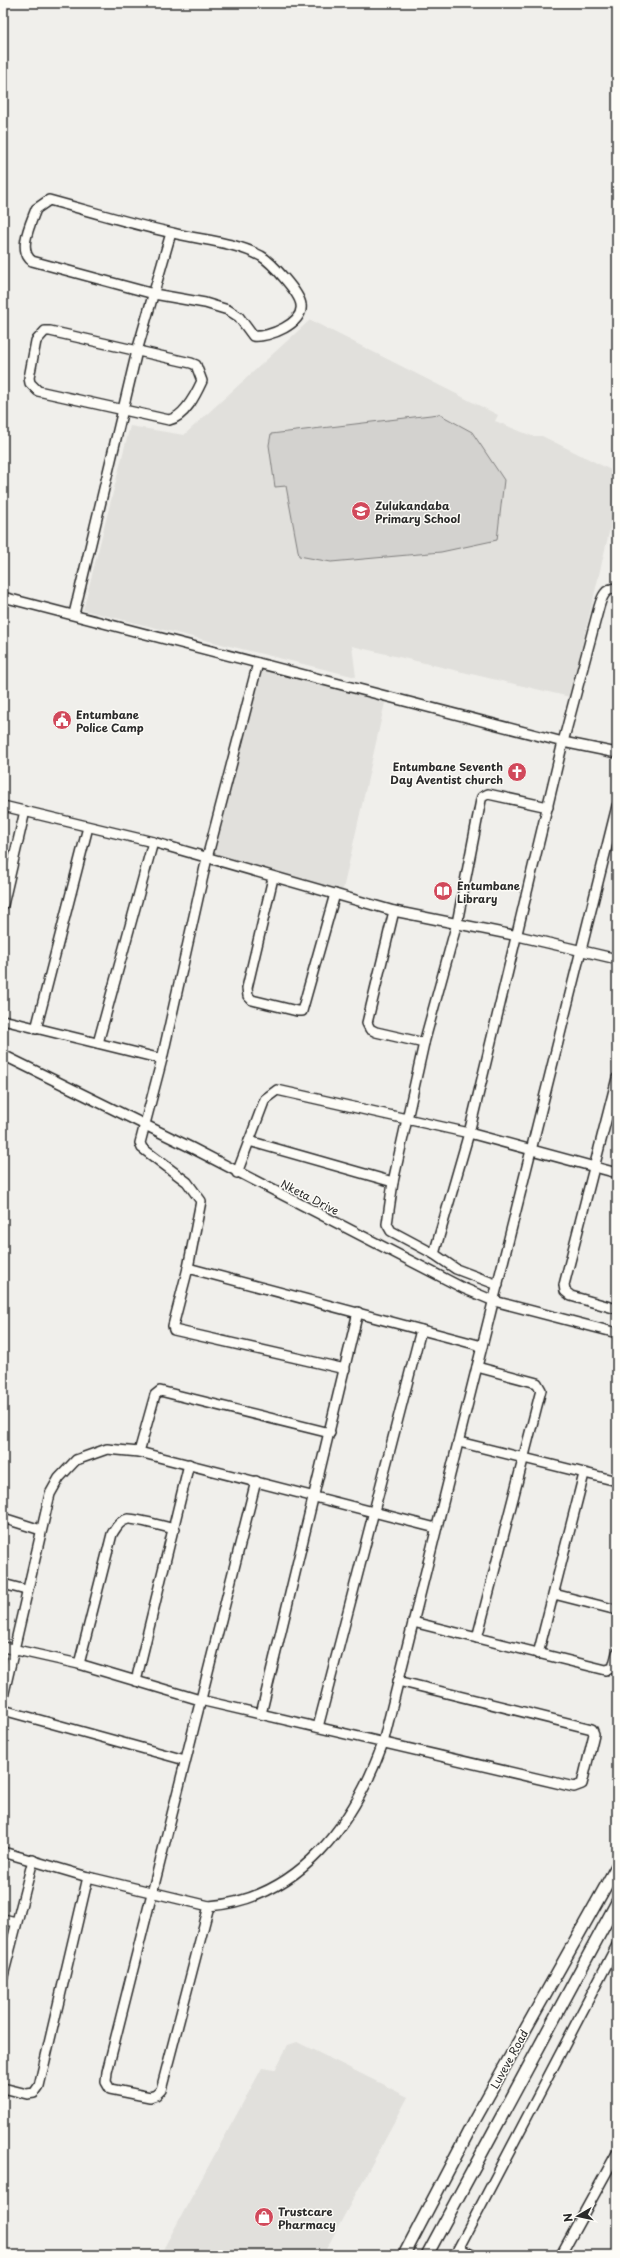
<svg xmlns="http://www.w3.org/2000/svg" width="620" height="2258" viewBox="0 0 620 2258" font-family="'Playpen Sans',sans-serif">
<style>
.built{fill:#e1e0dc}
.green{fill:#d3d2cf;stroke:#7f7e7d}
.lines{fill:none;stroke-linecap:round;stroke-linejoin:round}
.minor-casing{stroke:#2b2b2b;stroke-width:12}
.tertiary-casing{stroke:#2b2b2b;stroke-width:14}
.minor{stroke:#fdfcf7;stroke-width:9}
.tertiary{stroke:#fdfcf7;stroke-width:11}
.labels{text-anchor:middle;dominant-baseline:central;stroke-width:3;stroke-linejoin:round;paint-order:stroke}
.poi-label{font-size:11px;font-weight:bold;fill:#2b2b2b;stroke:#fdfcf7;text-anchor:start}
.street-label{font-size:11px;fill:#2b2b2b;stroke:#fdfcf7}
</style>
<rect width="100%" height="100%" fill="#f0efeb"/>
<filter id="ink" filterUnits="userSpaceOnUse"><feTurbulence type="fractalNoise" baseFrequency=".025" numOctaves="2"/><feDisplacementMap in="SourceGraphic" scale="8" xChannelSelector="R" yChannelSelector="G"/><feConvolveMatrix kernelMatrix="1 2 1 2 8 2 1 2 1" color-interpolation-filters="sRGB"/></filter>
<g filter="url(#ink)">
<g class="built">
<path d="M 310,320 L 498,415 L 495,421 L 532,436 L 542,436 L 617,473 L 617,499 L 570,697 L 352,646 L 356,677 L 83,610 L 130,426 L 184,435 Z"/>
<path d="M 259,664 L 386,698 L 342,894 L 209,857 Z"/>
<path d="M 297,2042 L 408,2097 L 323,2255 L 160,2255 L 262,2068 L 275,2070 L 288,2045 Z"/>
</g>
<path class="green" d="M 439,414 L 472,432 L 504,480 L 497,540 L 441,552 L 331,562 L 299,556 L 286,486 L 275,487 L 269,445 L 271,434 Z"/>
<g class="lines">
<defs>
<g id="minor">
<path d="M 49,200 C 90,211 131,224 173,233 C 201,240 235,242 261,256 C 271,262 300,293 301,305 C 304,323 269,338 253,336 L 239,317 L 228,310 L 205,303 L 154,294 L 32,261 C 17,250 31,223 36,209 Z"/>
<path d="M 45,331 L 50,331 L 191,363 L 196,365 L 202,381 C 196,394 185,417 169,420 L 38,391 L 30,383 L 29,378 L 36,341 Z"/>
<path d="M 3,597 L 563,742 L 617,753"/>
<path d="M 74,614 L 137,351 L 171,233"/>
<path d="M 258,663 L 207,858 L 162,1059 L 140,1143 L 142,1148 L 187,1182 L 201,1201 L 188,1268 L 173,1326 L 174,1330 L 345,1369"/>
<path d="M 3,806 L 153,842 L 394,911 L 518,936 L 617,959"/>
<path d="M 273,878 L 247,988 L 248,996 L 252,1000 L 297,1011 L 302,1011 L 335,894"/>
<path d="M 3,905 L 25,811"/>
<path d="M 394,911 L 367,1023 L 370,1029 L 376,1032 L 424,1043"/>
<path d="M 3,1020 L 162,1059"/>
<path d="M 36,1029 L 88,827"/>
<path d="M 98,1043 L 153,842"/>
<path d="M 3,1055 L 192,1148 L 463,1288 L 494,1301 L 617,1333"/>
<path d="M 617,1078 L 564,1285 L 565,1291 L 571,1296 L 617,1309"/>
<path d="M 249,1141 L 393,1182"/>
<path d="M 237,1173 L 265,1099 L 277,1090 L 469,1133 L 617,1173"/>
<path d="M 434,1254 L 469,1133 L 563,742 L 599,607 C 602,597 605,588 617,588"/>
<path d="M 188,1268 L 482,1346"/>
<path d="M 498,1285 L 456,1269 L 434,1254 L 391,1231 L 387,1224 L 393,1182 L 424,1043 L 457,923 L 481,800 L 482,797 L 488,794 L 548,807"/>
<path d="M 477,1367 L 537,1383 L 541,1390 L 477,1638"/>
<path d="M 459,1442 L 617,1481"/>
<path d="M 139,1452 L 155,1395 L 160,1391 L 330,1433"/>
<path d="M 3,1518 L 41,1530"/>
<path d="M 3,1584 L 26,1590"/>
<path d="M 554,1594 L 617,1610"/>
<path d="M 413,1622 L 606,1670 L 613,1668 L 617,1653"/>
<path d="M 3,1647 L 79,1664 L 200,1700 L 574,1787 L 582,1784 L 594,1734 L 592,1729 L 398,1681"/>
<path d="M 538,1654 L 584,1474"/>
<path d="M 79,1664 L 112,1534 C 116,1528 119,1521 128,1519 C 135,1518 165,1527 175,1529"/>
<path d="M 136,1681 L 189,1464"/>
<path d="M 3,1697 L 50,1494 L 59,1478 L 76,1460 L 107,1449 L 139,1452 L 436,1528"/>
<path d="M 3,1710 L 185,1760"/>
<path d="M 261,1714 L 358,1312"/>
<path d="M 318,1727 L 421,1330"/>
<path d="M 3,1852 L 88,1877 L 209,1906 C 300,1899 355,1822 383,1743 L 617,806"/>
<path d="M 209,1906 L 161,2090 L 156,2095 L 150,2097 L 110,2089 L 106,2082 L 107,2072 L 256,1481"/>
<path d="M 3,1919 L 16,1922"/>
<path d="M 3,1976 L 33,1860"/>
<path d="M 3,2088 L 27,2094 L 34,2093 L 39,2086 L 88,1877"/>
<path d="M 459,2248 L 472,2255"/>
<path d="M 455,2255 L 617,1945"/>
<path d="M 561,2255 L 617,2153"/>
</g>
<g id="tertiary">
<path d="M 404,2255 L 473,2123 L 617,1866"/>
<path d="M 427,2255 L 617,1902"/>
</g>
</defs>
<use href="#minor" class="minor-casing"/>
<use href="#tertiary" class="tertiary-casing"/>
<use href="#minor" class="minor"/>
<use href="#tertiary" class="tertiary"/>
</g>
</g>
<defs>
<symbol id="school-disc" viewBox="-11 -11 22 22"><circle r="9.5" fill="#d1495b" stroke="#fdfcf7"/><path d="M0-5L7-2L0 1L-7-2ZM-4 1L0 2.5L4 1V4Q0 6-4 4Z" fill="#fff"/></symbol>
<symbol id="civic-disc" viewBox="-11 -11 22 22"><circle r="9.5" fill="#d1495b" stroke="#fdfcf7"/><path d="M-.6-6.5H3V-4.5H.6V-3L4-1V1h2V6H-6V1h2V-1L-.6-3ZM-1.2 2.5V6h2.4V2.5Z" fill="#fff"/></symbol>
<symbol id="church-disc" viewBox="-11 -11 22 22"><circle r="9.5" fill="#d1495b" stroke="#fdfcf7"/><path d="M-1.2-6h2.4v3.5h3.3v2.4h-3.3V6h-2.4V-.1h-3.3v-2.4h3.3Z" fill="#fff"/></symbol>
<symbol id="library-disc" viewBox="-11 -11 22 22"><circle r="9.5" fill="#d1495b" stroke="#fdfcf7"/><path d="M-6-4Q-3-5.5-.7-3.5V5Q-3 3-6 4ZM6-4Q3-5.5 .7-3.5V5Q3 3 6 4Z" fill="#fff"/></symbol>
<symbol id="shop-disc" viewBox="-11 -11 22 22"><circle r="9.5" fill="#d1495b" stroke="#fdfcf7"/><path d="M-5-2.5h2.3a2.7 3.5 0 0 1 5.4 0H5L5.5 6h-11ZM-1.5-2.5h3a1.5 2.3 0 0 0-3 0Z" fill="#fff"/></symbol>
</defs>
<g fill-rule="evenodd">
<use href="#school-disc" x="350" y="500" width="22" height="22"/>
<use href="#civic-disc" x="51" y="709" width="22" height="22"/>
<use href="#church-disc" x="506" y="761" width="22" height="22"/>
<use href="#library-disc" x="432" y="880" width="22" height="22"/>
<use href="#shop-disc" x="253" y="2206" width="22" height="22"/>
</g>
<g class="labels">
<g class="poi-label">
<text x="375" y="505">Zulukandaba<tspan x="375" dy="13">Primary School</tspan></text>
<text x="76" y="714">Entumbane<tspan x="76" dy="13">Police Camp</tspan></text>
<text x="503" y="766" text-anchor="end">Entumbane Seventh<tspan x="503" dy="13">Day Aventist church</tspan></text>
<text x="457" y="885">Entumbane<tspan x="457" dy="13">Library</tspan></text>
<text x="278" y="2211">Trustcare<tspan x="278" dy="13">Pharmacy</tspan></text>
</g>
<g class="street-label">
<text transform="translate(310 1197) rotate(27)">Nketa Drive</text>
<text transform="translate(509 2059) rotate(-61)">Luveve Road</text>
</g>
</g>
<rect width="620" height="2258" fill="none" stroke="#fdfcf7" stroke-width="16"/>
<rect x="8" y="8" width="604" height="2242" fill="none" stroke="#2b2b2b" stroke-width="1.5" filter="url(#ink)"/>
<g transform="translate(578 2216) rotate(261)" stroke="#fdfcf7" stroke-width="3" paint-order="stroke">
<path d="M0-3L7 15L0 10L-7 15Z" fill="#2b2b2b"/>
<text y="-6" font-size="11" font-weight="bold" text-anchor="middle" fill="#2b2b2b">N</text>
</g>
</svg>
